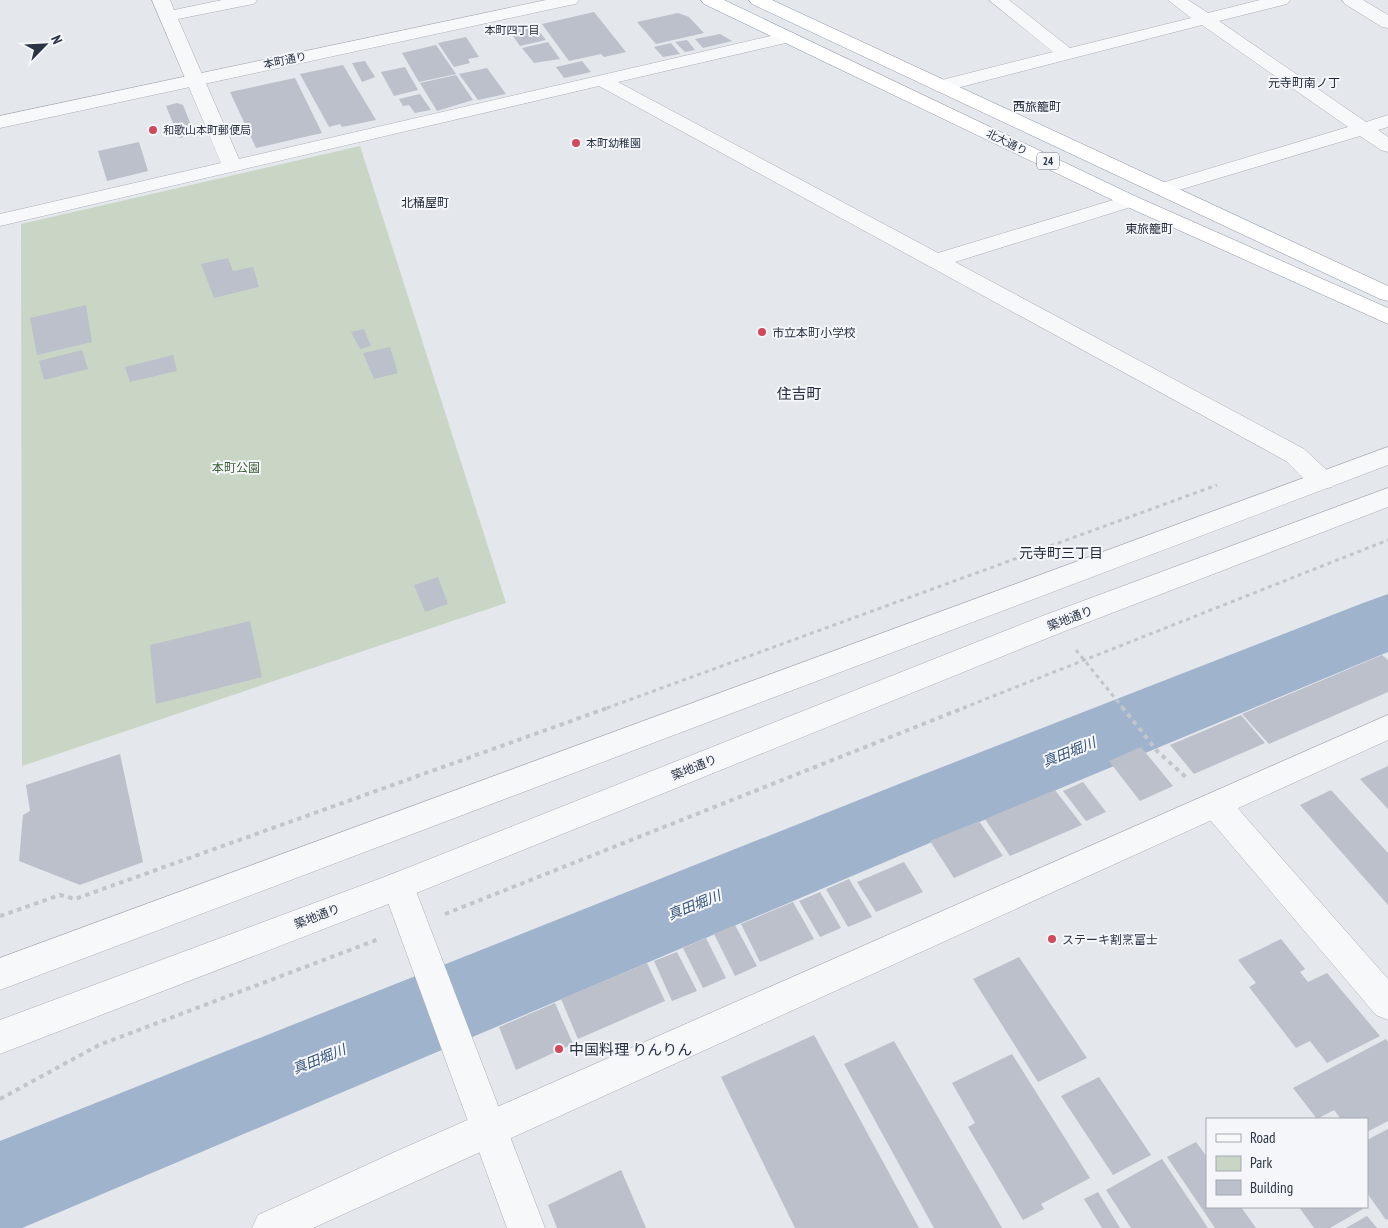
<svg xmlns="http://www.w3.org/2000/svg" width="1388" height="1228" viewBox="0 0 1388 1228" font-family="'PT Sans Narrow','Noto Sans JP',sans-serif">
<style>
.green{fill:#c9d6c5}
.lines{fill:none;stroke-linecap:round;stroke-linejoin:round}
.river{fill:#9fb4cc;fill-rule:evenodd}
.building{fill:#bbc0ca}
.minor-casing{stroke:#a9aeb7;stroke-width:1}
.tertiary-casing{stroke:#a9aeb7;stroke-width:1}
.trunk-casing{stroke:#8b94a3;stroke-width:1}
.path-far1{stroke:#c2c5cb;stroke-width:3;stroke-dasharray:4 4;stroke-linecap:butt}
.path{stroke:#c2c5cb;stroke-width:4;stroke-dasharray:4.5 4.5;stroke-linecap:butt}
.minor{fill:#f7f8fa;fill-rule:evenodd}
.tertiary{fill:#f7f8fa;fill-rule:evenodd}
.trunk{fill:#fff;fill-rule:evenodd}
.poi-dot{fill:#d1495b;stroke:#f4f6f9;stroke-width:2}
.labels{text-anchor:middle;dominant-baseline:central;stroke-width:4;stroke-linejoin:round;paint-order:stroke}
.far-neighbourhood-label{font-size:11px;fill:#1d2536;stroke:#f4f6f9}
.far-street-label{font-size:11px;fill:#2b3445;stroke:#f4f6f9}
.far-poi-label{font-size:11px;fill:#2b3445;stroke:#f4f6f9;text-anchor:start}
.shield{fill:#f4f6f9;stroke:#676e7b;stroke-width:1}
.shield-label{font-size:11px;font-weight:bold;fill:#2b3445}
.far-quarter-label{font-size:12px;fill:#1d2536;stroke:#f4f6f9}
.poi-label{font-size:12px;fill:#2b3445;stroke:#f4f6f9;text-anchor:start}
.park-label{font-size:12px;fill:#3f6138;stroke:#f4f6f9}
.street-label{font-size:12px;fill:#2b3445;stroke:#f4f6f9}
.neighbourhood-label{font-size:14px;fill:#1d2536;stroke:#f4f6f9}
.water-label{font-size:14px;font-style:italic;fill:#34527a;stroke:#f4f6f9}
.quarter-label{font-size:15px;fill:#1d2536;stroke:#f4f6f9}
.near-poi-label{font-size:15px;fill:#2b3445;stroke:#f4f6f9;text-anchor:start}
</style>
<rect width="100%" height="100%" fill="#e4e7ec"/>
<path class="green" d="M 360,146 L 506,603 L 22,766 L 21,224 Z"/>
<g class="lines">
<path class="river" d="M 1388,594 L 1388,652 L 965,828 L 34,1223 L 22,1228 L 0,1228 L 0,1141 L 909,780 L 1363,603 Z"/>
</g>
<g class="building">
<path d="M 594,12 L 626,52 L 604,57 L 601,54 L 569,61 L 542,24 Z"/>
<path d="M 678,13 L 689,17 L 704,33 L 656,44 L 637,22 Z"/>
<path d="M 533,24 L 546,40 L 520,46 L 508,29 Z"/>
<path d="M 720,34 L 732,41 L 703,48 L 695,39 Z"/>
<path d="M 466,37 L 479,57 L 468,59 L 470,63 L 454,67 L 438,43 Z"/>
<path d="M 687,40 L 695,50 L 685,52 L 675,42 Z"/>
<path d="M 548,42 L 560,59 L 534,63 L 522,48 Z"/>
<path d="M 671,43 L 680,54 L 663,57 L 654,47 Z"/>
<path d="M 436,45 L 456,74 L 419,82 L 402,53 Z"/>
<path d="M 365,61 L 375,77 L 362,82 L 352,63 Z"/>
<path d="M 582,61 L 591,72 L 564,78 L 556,67 Z"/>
<path d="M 343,65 L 376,120 L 342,127 L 340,124 L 329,127 L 300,74 Z"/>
<path d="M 405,67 L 418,90 L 394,96 L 381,72 Z"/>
<path d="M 487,68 L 506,94 L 478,100 L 459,74 Z"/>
<path d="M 456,75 L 473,100 L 437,111 L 420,83 Z"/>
<path d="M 295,78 L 322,133 L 256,148 L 230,92 Z"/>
<path d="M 420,94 L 431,110 L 415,113 L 409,105 L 403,106 L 399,99 Z"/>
<path d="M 177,103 L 183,105 L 195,135 L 179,138 L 166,106 Z"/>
<path d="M 139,142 L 148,171 L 107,181 L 98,151 Z"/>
<path d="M 228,258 L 233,271 L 253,267 L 259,287 L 214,298 L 201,264 Z"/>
<path d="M 86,305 L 92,342 L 37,355 L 30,318 Z"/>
<path d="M 364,329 L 371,346 L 360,349 L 351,332 Z"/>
<path d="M 390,347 L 398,373 L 374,379 L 363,353 Z"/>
<path d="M 82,350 L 88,369 L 44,380 L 39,361 Z"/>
<path d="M 173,355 L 177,371 L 130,382 L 125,367 Z"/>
<path d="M 438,577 L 448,604 L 425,612 L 414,585 Z"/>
<path d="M 250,621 L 262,677 L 156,704 L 150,645 Z"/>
<path d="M 1382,655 L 1388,660 L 1388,692 L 1269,744 L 1242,714 Z"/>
<path d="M 1241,715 L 1265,743 L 1194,774 L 1170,745 Z"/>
<path d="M 1141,747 L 1173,786 L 1140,801 L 1109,761 Z"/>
<path d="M 120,754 L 143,862 L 80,885 L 19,861 L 23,815 L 30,811 L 26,785 Z"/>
<path d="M 1388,766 L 1388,809 L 1360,779 Z"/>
<path d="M 1083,782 L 1106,812 L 1086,821 L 1063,791 Z"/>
<path d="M 1055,790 L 1082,825 L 1010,856 L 985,819 Z"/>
<path d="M 1331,790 L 1388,853 L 1388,905 L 1300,805 Z"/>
<path d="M 979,821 L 1003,856 L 954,878 L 930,841 Z"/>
<path d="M 904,862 L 923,892 L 876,912 L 857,882 Z"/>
<path d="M 849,879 L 872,917 L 848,927 L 826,889 Z"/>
<path d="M 820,892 L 841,928 L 820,937 L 799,901 Z"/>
<path d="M 793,902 L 814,939 L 760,962 L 741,924 Z"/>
<path d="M 735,925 L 757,966 L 735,976 L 714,934 Z"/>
<path d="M 706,938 L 726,978 L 703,988 L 683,948 Z"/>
<path d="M 1281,939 L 1305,969 L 1300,972 L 1308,982 L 1327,973 L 1380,1036 L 1327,1063 L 1310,1041 L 1296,1048 L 1249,987 L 1256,983 L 1238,960 Z"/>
<path d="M 677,952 L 697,991 L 672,1001 L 654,961 Z"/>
<path d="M 1019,957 L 1087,1058 L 1038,1082 L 973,979 Z"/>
<path d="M 647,963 L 665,1001 L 578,1039 L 561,999 Z"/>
<path d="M 555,1003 L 573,1044 L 516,1070 L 499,1027 Z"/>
<path d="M 814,1035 L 919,1228 L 795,1228 L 721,1077 Z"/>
<path d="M 1386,1039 L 1388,1042 L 1388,1121 L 1367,1132 L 1367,1119 L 1341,1119 L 1334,1110 L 1317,1119 L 1293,1088 Z"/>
<path d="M 894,1041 L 1002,1228 L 934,1228 L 844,1064 Z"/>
<path d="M 1012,1054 L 1090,1178 L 1041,1204 L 1044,1209 L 1023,1220 L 968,1127 L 975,1123 L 952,1083 Z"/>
<path d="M 1099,1077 L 1151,1155 L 1113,1175 L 1061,1096 Z"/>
<path d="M 1388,1129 L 1388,1219 L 1386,1220 L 1367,1193 L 1367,1140 Z"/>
<path d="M 1196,1142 L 1207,1157 L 1207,1207 L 1241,1207 L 1256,1228 L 1215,1228 L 1167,1157 Z"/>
<path d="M 1162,1159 L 1208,1228 L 1131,1228 L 1106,1190 Z"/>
<path d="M 621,1170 L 646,1228 L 557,1228 L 548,1205 Z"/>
<path d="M 1098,1192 L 1120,1228 L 1102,1228 L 1084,1199 Z"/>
<path d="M 1299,1207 L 1362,1207 L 1363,1209 L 1330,1228 L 1314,1228 Z"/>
<path d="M 1367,1216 L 1377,1228 L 1346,1228 Z"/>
</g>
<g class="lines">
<defs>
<g id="minor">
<path d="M 152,0 L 170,0 L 174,10 L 222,0 L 257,0 L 254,4 L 248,5 L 178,19 L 239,159 L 788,32 L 794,33 L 797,37 L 794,41 L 618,82 L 938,253 L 1123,197 L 1130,195 L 1137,197 L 1140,201 L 1137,205 L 955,262 L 1304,449 L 1332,475 L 1336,481 L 1332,487 C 1312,493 1300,474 1286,461 L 599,86 L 0,226 L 0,214 L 221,163 Z"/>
<path d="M 989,0 L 1009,0 L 1070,48 L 1191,18 L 1168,0 L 1188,0 L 1208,13 L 1260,0 L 1290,0 L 1287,4 L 1219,21 L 1366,122 L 1388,115 L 1388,127 L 1378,130 L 1388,137 L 1388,152 L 1381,150 L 1360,136 L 1169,193 L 1162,195 L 1155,193 L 1152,189 L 1155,185 L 1348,127 L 1202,25 L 941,92 L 934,90 L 932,86 L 934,82 L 1053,52 Z"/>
<path d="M 1342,0 L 1363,0 L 1388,15 L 1388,28 L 1382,27 L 1345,4 Z"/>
<path d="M 1216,792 L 1227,796 L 1388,979 L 1388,1020 L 1376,1015 L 1205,814 L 1201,805 L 1205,796 Z"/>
<path d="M 398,872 L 409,876 L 414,886 L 545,1228 L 507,1228 L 382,886 L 387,876 Z"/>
</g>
<g id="tertiary">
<path d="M 546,0 L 579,0 L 576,4 L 570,5 L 0,128 L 0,116 Z"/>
<path d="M 1388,447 L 1388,465 L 0,990 L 0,958 Z"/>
<path d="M 1388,488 L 1388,507 L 1065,631 L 409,896 L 0,1054 L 0,1020 L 387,876 L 1045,615 Z"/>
<path d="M 1388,715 L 1388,740 L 313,1228 L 252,1228 L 258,1215 L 397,1151 Z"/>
</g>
<g id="trunk">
<path d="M 701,0 L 724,0 L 1137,197 L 1388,308 L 1388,324 L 1123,205 L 704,4 Z"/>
<path d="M 749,0 L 772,0 L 1388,286 L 1388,301 L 1380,299 L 752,4 Z"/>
</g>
</defs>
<use href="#minor" class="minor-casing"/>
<use href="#tertiary" class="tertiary-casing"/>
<use href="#trunk" class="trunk-casing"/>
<g class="path-far1">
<path d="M 1076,650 L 1123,708"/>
<path d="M 607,708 L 1217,485"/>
<path d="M 963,708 L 1388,540"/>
</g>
<g class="path">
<path d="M 1122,707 L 1158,752 L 1188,779"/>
<path d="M 445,914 L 966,707"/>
<path d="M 0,916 L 60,895 L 75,899 L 610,707"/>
<path d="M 0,1099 L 99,1045 L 379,939"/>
</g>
<use href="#minor" class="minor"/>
<use href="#tertiary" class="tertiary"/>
<use href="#trunk" class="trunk"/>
</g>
<g class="poi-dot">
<circle cx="153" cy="130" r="5"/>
<circle cx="576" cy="143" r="5"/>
<circle cx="762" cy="332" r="5"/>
<circle cx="1052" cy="939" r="5"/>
<circle cx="559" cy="1049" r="5"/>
</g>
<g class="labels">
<g class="far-neighbourhood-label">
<text x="512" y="30">本町四丁目</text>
</g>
<g class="far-street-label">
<text transform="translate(285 60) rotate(-12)">本町通り</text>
<text transform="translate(1007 142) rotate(26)">北大通り</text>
</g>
<g class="far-poi-label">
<text x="163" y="130">和歌山本町郵便局</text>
<text x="586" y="143">本町幼稚園</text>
</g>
<rect class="shield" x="1037" y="152.5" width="22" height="17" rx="4"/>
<g class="shield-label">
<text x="1048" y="161">24</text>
</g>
<g class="far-quarter-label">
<text x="1304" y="82">元寺町南ノ丁</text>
<text x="1037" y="106">西旅籠町</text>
<text x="425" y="202">北桶屋町</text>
<text x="1149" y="228">東旅籠町</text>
</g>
<g class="poi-label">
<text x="772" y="332">市立本町小学校</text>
<text x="1062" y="939">ステーキ割烹富士</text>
</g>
<g class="park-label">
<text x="236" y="467">本町公園</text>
</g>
<g class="street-label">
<text transform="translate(1070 618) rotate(-21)">築地通り</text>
<text transform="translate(694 767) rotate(-22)">築地通り</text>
<text transform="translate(317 916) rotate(-21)">築地通り</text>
</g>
<g class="neighbourhood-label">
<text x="1061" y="553">元寺町三丁目</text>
</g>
<g class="water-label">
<text transform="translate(1069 752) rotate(-22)">真田堀川</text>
<text transform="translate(694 905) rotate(-22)">真田堀川</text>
<text transform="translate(319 1059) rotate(-22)">真田堀川</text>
</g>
<g class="quarter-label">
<text x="799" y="393">住吉町</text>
</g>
<g class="near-poi-label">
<text x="569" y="1049">中国料理 りんりん</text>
</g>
</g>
<rect x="1206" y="1118" width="162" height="90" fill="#f4f6f9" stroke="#a4a8b1"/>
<rect x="1216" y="1134" width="25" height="8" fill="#f7f8fa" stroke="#a4a8b1"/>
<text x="1250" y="1143" font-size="15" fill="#2b3445">Road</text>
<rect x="1216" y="1156" width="25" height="15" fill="#c9d6c5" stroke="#a4a8b1"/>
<text x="1250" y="1168" font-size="15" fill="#2b3445">Park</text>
<rect x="1216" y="1180" width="25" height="15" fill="#bbc0ca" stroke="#a4a8b1"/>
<text x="1250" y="1193" font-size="15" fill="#2b3445">Building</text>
<g transform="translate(45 45) rotate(66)" stroke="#f4f6f9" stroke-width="4" paint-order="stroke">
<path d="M0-4L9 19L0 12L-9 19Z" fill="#2b3445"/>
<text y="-8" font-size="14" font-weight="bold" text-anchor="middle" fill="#2b3445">N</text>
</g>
</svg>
